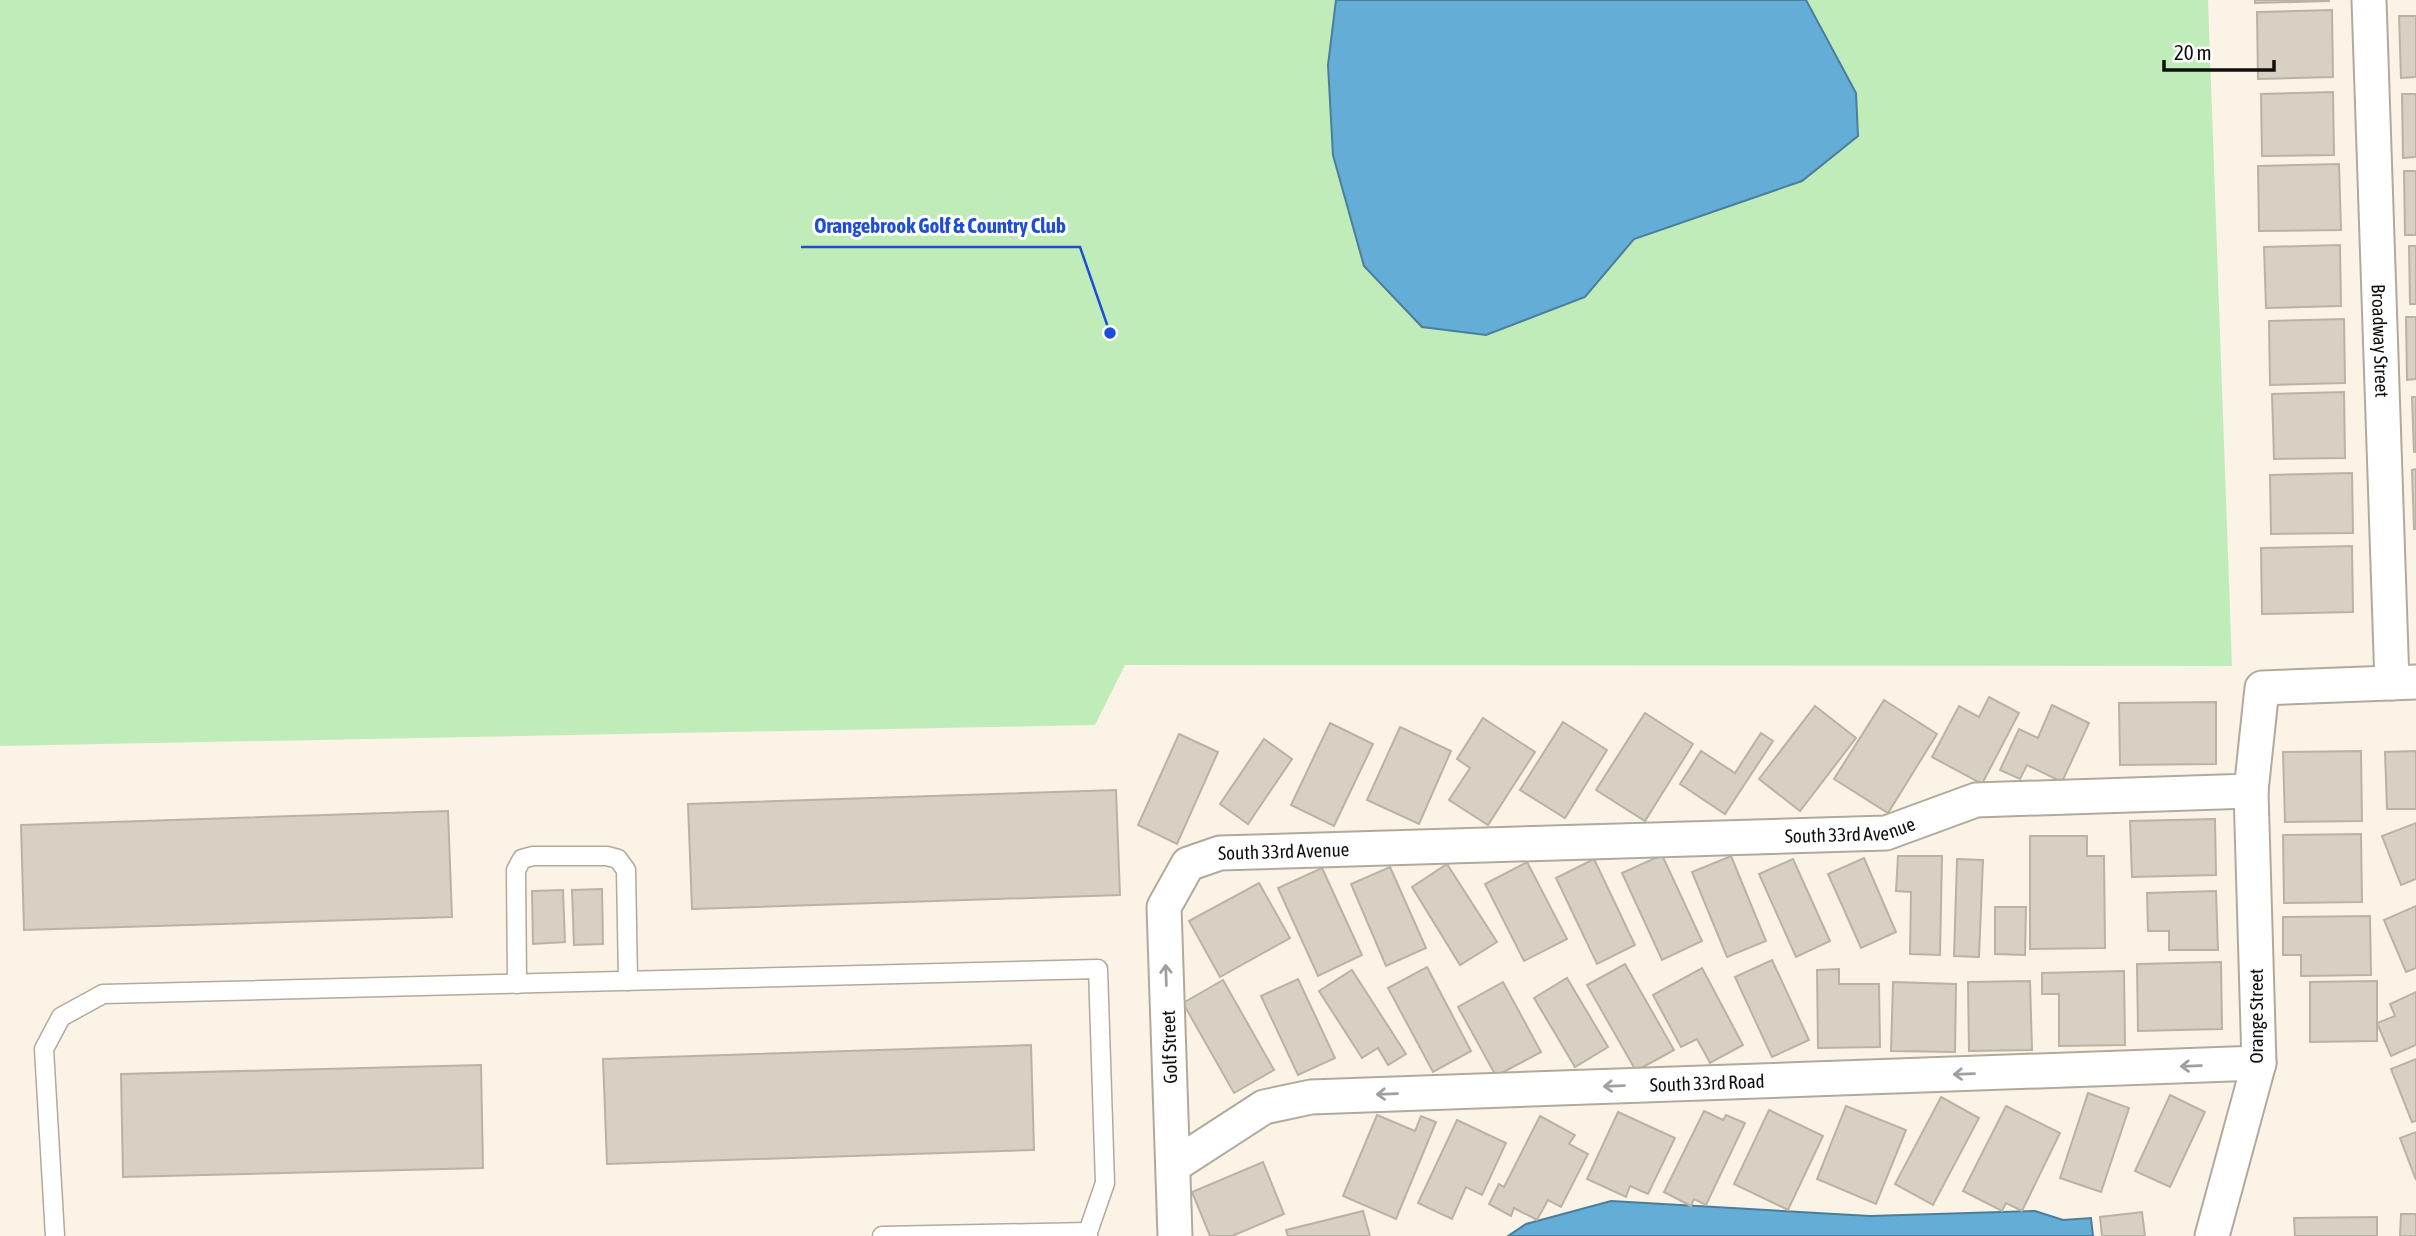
<svg xmlns="http://www.w3.org/2000/svg" width="2416" height="1236" viewBox="0 0 2416 1236" font-family="'Asap Condensed',sans-serif">
<style>
.green{fill:#c0ecba}
.water{fill:#64add7;stroke:#4b7e9a;stroke-width:2}
.building{fill:#d7d0c3;stroke:#b9b3a6;stroke-width:2}
.lines{fill:none;stroke-linecap:round;stroke-linejoin:round}
.lane-casing{stroke:#b0aa9d;stroke-width:21}
.street-casing{stroke:#b0aa9d;stroke-width:37}
.lane{stroke:#fff;stroke-width:18}
.street{stroke:#fff;stroke-width:33}
.oneway{stroke:#a09f9d}
.labels{text-anchor:middle;dominant-baseline:central;stroke-width:6;stroke-linejoin:round;paint-order:stroke}
.street-label{font-size:19px;fill:#110f0b;stroke:#fff}
.leader{fill:none;stroke:#1d4ed8;stroke-width:2.5}
.callout-dot{fill:#1d4ed8;stroke:#fff;stroke-width:2.5}
.callout-label{font-size:21px;text-anchor:middle;font-weight:bold;fill:#1d4ed8;stroke:#fff;stroke-width:6;stroke-linejoin:round;paint-order:stroke}
</style>
<rect width="100%" height="100%" fill="#fbf4e6"/>
<path class="green" d="M 0,0 L 2208,0 L 2232,666 L 1125,665 L 1095,725 L 0,746 Z"/>
<g class="water">
<path d="M 1336,0 L 1806,0 L 1856,93 L 1858,136 L 1802,181 L 1634,239 L 1585,297 L 1486,335 L 1422,327 L 1364,266 L 1333,155 L 1328,65 Z"/>
<path d="M 1611,1201 L 1870,1216 L 2035,1211 L 2063,1220 L 2091,1218 L 2093,1236 L 1508,1236 L 1526,1224 Z"/>
</g>
<g class="building">
<path d="M 2255,0 L 2329,0 L 2329,1 L 2255,3 Z"/>
<path d="M 2332,10 L 2333,77 L 2258,79 L 2257,12 Z"/>
<path d="M 2399,16 L 2416,16 L 2416,77 L 2401,78 Z"/>
<path d="M 2333,92 L 2334,155 L 2262,156 L 2261,94 Z"/>
<path d="M 2402,94 L 2416,94 L 2416,157 L 2403,158 Z"/>
<path d="M 2339,164 L 2341,230 L 2259,231 L 2258,166 Z"/>
<path d="M 2404,171 L 2416,171 L 2416,235 L 2405,235 Z"/>
<path d="M 2340,245 L 2341,306 L 2266,308 L 2264,247 Z"/>
<path d="M 2409,246 L 2416,246 L 2416,304 L 2410,304 Z"/>
<path d="M 2406,317 L 2416,317 L 2416,379 L 2407,380 Z"/>
<path d="M 2344,319 L 2345,383 L 2270,385 L 2269,321 Z"/>
<path d="M 2344,392 L 2345,458 L 2274,459 L 2272,394 Z"/>
<path d="M 2412,397 L 2416,397 L 2416,452 L 2414,452 Z"/>
<path d="M 2416,469 L 2416,529 L 2414,529 L 2412,470 Z"/>
<path d="M 2352,473 L 2353,533 L 2271,534 L 2270,475 Z"/>
<path d="M 2352,546 L 2353,612 L 2262,614 L 2261,548 Z"/>
<path d="M 1989,697 L 2019,713 L 1982,784 L 1932,757 L 1959,706 L 1979,717 Z"/>
<path d="M 1884,700 L 1937,734 L 1888,813 L 1834,779 Z"/>
<path d="M 2216,702 L 2216,764 L 2120,765 L 2119,703 Z"/>
<path d="M 2052,705 L 2089,723 L 2062,782 L 2027,765 L 2020,779 L 2000,770 L 2019,729 L 2038,738 Z"/>
<path d="M 1815,706 L 1856,738 L 1800,811 L 1759,779 Z"/>
<path d="M 1645,713 L 1693,744 L 1645,821 L 1596,790 Z"/>
<path d="M 1483,718 L 1535,752 L 1488,825 L 1449,800 L 1470,768 L 1457,759 Z"/>
<path d="M 1563,722 L 1607,750 L 1565,818 L 1520,790 Z"/>
<path d="M 1330,723 L 1373,744 L 1334,826 L 1291,805 Z"/>
<path d="M 1400,727 L 1451,751 L 1419,824 L 1367,800 Z"/>
<path d="M 1761,733 L 1773,741 L 1725,814 L 1680,784 L 1701,751 L 1735,773 Z"/>
<path d="M 1179,734 L 1218,752 L 1177,844 L 1138,825 Z"/>
<path d="M 1264,739 L 1292,759 L 1248,824 L 1220,804 Z"/>
<path d="M 2361,751 L 2362,821 L 2285,822 L 2283,752 Z"/>
<path d="M 2416,751 L 2416,809 L 2387,809 L 2385,752 Z"/>
<path d="M 1116,790 L 1120,895 L 692,909 L 688,804 Z"/>
<path d="M 448,811 L 452,917 L 24,930 L 21,825 Z"/>
<path d="M 2215,819 L 2216,875 L 2132,877 L 2130,821 Z"/>
<path d="M 2416,823 L 2416,879 L 2401,885 L 2382,836 Z"/>
<path d="M 2361,834 L 2362,902 L 2284,903 L 2283,835 Z"/>
<path d="M 2030,836 L 2087,836 L 2087,856 L 2104,856 L 2105,948 L 2030,949 Z"/>
<path d="M 1662,855 L 1702,941 L 1662,960 L 1622,873 Z"/>
<path d="M 1731,856 L 1766,941 L 1727,957 L 1692,872 Z"/>
<path d="M 1898,856 L 1942,856 L 1940,955 L 1910,954 L 1911,892 L 1896,891 Z"/>
<path d="M 1864,858 L 1896,932 L 1861,948 L 1828,874 Z"/>
<path d="M 1594,859 L 1635,945 L 1597,964 L 1556,878 Z"/>
<path d="M 1793,859 L 1830,941 L 1796,957 L 1759,874 Z"/>
<path d="M 1957,859 L 1983,860 L 1979,957 L 1954,956 Z"/>
<path d="M 1527,862 L 1567,939 L 1524,961 L 1485,884 Z"/>
<path d="M 1447,864 L 1497,942 L 1460,965 L 1412,887 Z"/>
<path d="M 1390,867 L 1426,948 L 1386,966 L 1351,884 Z"/>
<path d="M 1322,868 L 1362,955 L 1318,976 L 1278,888 Z"/>
<path d="M 1259,883 L 1290,938 L 1220,977 L 1189,921 Z"/>
<path d="M 602,889 L 603,944 L 574,945 L 572,890 Z"/>
<path d="M 563,890 L 565,942 L 533,944 L 532,891 Z"/>
<path d="M 2216,891 L 2218,950 L 2169,950 L 2169,931 L 2148,931 L 2147,893 Z"/>
<path d="M 2416,906 L 2416,968 L 2406,972 L 2384,920 Z"/>
<path d="M 1995,907 L 2026,907 L 2025,955 L 1995,954 Z"/>
<path d="M 2370,916 L 2371,975 L 2301,976 L 2301,955 L 2283,955 L 2283,917 Z"/>
<path d="M 1772,960 L 1809,1040 L 1772,1057 L 1735,977 Z"/>
<path d="M 2221,962 L 2222,1029 L 2138,1031 L 2137,964 Z"/>
<path d="M 1625,964 L 1674,1050 L 1636,1071 L 1587,985 Z"/>
<path d="M 1427,967 L 1471,1051 L 1433,1072 L 1388,988 Z"/>
<path d="M 1702,968 L 1743,1045 L 1710,1063 L 1697,1039 L 1681,1047 L 1653,995 Z"/>
<path d="M 1839,969 L 1839,984 L 1879,984 L 1880,1047 L 1818,1048 L 1817,970 Z"/>
<path d="M 1352,970 L 1406,1054 L 1388,1065 L 1378,1048 L 1362,1058 L 1319,991 Z"/>
<path d="M 2124,971 L 2125,1045 L 2059,1046 L 2059,994 L 2042,994 L 2042,973 Z"/>
<path d="M 1567,978 L 1608,1047 L 1575,1067 L 1534,998 Z"/>
<path d="M 1298,979 L 1335,1058 L 1298,1075 L 1261,996 Z"/>
<path d="M 1223,980 L 1274,1070 L 1234,1093 L 1183,1003 Z"/>
<path d="M 2030,981 L 2032,1050 L 1969,1051 L 1968,982 Z"/>
<path d="M 2377,981 L 2377,1041 L 2310,1042 L 2310,982 Z"/>
<path d="M 1503,982 L 1541,1052 L 1496,1076 L 1458,1007 Z"/>
<path d="M 1893,982 L 1956,984 L 1955,1052 L 1891,1051 Z"/>
<path d="M 2416,992 L 2416,1045 L 2391,1056 L 2377,1023 L 2395,1016 L 2390,1004 Z"/>
<path d="M 1031,1045 L 1034,1150 L 607,1164 L 603,1059 Z"/>
<path d="M 2416,1059 L 2416,1121 L 2412,1122 L 2391,1069 Z"/>
<path d="M 481,1065 L 483,1168 L 123,1177 L 121,1074 Z"/>
<path d="M 2088,1093 L 2129,1108 L 2101,1192 L 2060,1178 Z"/>
<path d="M 2170,1095 L 2205,1112 L 2170,1187 L 2135,1171 Z"/>
<path d="M 1941,1097 L 1979,1118 L 1933,1205 L 1895,1184 Z"/>
<path d="M 1846,1106 L 1906,1130 L 1876,1204 L 1817,1179 Z"/>
<path d="M 2006,1106 L 2060,1133 L 2022,1211 L 2006,1203 L 2002,1211 L 1963,1191 Z"/>
<path d="M 1769,1110 L 1823,1136 L 1788,1210 L 1734,1184 Z"/>
<path d="M 1704,1111 L 1723,1120 L 1726,1115 L 1745,1123 L 1706,1205 L 1694,1199 L 1691,1206 L 1664,1192 Z"/>
<path d="M 1618,1112 L 1675,1138 L 1648,1194 L 1630,1186 L 1626,1197 L 1587,1179 Z"/>
<path d="M 1377,1115 L 1415,1131 L 1421,1116 L 1436,1122 L 1396,1219 L 1343,1196 Z"/>
<path d="M 1540,1116 L 1575,1135 L 1569,1144 L 1588,1154 L 1561,1207 L 1548,1200 L 1537,1220 L 1514,1208 L 1511,1216 L 1489,1204 L 1499,1184 L 1504,1187 Z"/>
<path d="M 1457,1120 L 1506,1143 L 1482,1195 L 1466,1187 L 1452,1219 L 1418,1203 Z"/>
<path d="M 2416,1132 L 2416,1180 L 2400,1138 Z"/>
<path d="M 1263,1162 L 1284,1214 L 1232,1236 L 1210,1236 L 1192,1192 Z"/>
<path d="M 1363,1211 L 1370,1236 L 1288,1236 L 1286,1230 Z"/>
<path d="M 2142,1212 L 2145,1236 L 2102,1236 L 2100,1217 Z"/>
<path d="M 2401,1214 L 2416,1214 L 2416,1236 L 2400,1236 Z"/>
<path d="M 2377,1217 L 2377,1236 L 2295,1236 L 2294,1218 Z"/>
</g>
<g class="lines">
<defs>
<g id="lane">
<path d="M 517,984 L 516,870 L 522,859 L 533,856 L 607,856 L 618,859 L 626,870 L 628,981"/>
<path d="M 55,1236 L 44,1049 L 61,1017 L 103,994 L 1098,969 L 1105,1183 L 1088,1232"/>
<path d="M 882,1236 L 1088,1232 L 1088,1236"/>
</g>
<g id="street">
<path id="s1" d="M 2369,0 L 2392,683"/>
<path id="s2" d="M 1173,1166 L 1264,1107 L 1311,1097 L 2259,1063"/>
<path id="s3" d="M 1175,1236 L 1164,907 L 1188,864 L 1220,853 L 1886,833 L 1976,800 L 2251,791 L 2262,688 L 2416,682"/>
<path d="M 2212,1236 L 2259,1063 L 2251,791"/>
</g>
</defs>
<use href="#lane" class="lane-casing"/>
<use href="#street" class="street-casing"/>
<use href="#lane" class="lane"/>
<use href="#street" class="street"/>
</g>
<defs><path id="oneway-shaft" d="M-6 0H5M1.5-3L5.5 0L1.5 3" fill="none" stroke-width="1.6" stroke-linecap="round" stroke-linejoin="round" transform="scale(1.75)"/></defs>
<g class="oneway">
<use href="#oneway-shaft" transform="translate(1166 975) rotate(-92)"/>
<use href="#oneway-shaft" transform="translate(2191 1066) rotate(178)"/>
<use href="#oneway-shaft" transform="translate(1964 1074) rotate(178)"/>
<use href="#oneway-shaft" transform="translate(1614 1086) rotate(178)"/>
<use href="#oneway-shaft" transform="translate(1387 1094) rotate(178)"/>
</g>
<g class="labels">
<g class="street-label">
<text stroke="none"><textPath href="#s1" startOffset="341">Broadway Street</textPath></text>
<text stroke="none"><textPath href="#s3" startOffset="1043">South 33rd Avenue</textPath></text>
<text stroke="none"><textPath href="#s3" startOffset="476">South 33rd Avenue</textPath></text>
<text transform="translate(2256 1016) rotate(-90)">Orange Street</text>
<text transform="translate(1169 1047) rotate(-92)">Golf Street</text>
<text stroke="none"><textPath href="#s2" startOffset="553">South 33rd Road</textPath></text>
</g>
</g>
<path class="leader" d="M1110 333L1080 247H801"/>
<circle class="callout-dot" cx="1110" cy="333" r="7"/>
<g class="callout-label">
<text x="940" y="233">Orangebrook Golf &amp; Country Club</text>
</g>
<path d="M2164 60v10h110v-10" fill="none" stroke="#110f0b" stroke-width="3.5"/>
<text x="2174" y="60" font-size="21" fill="#110f0b" stroke="#ffffff" stroke-width="5" paint-order="stroke">20 m</text>
</svg>
